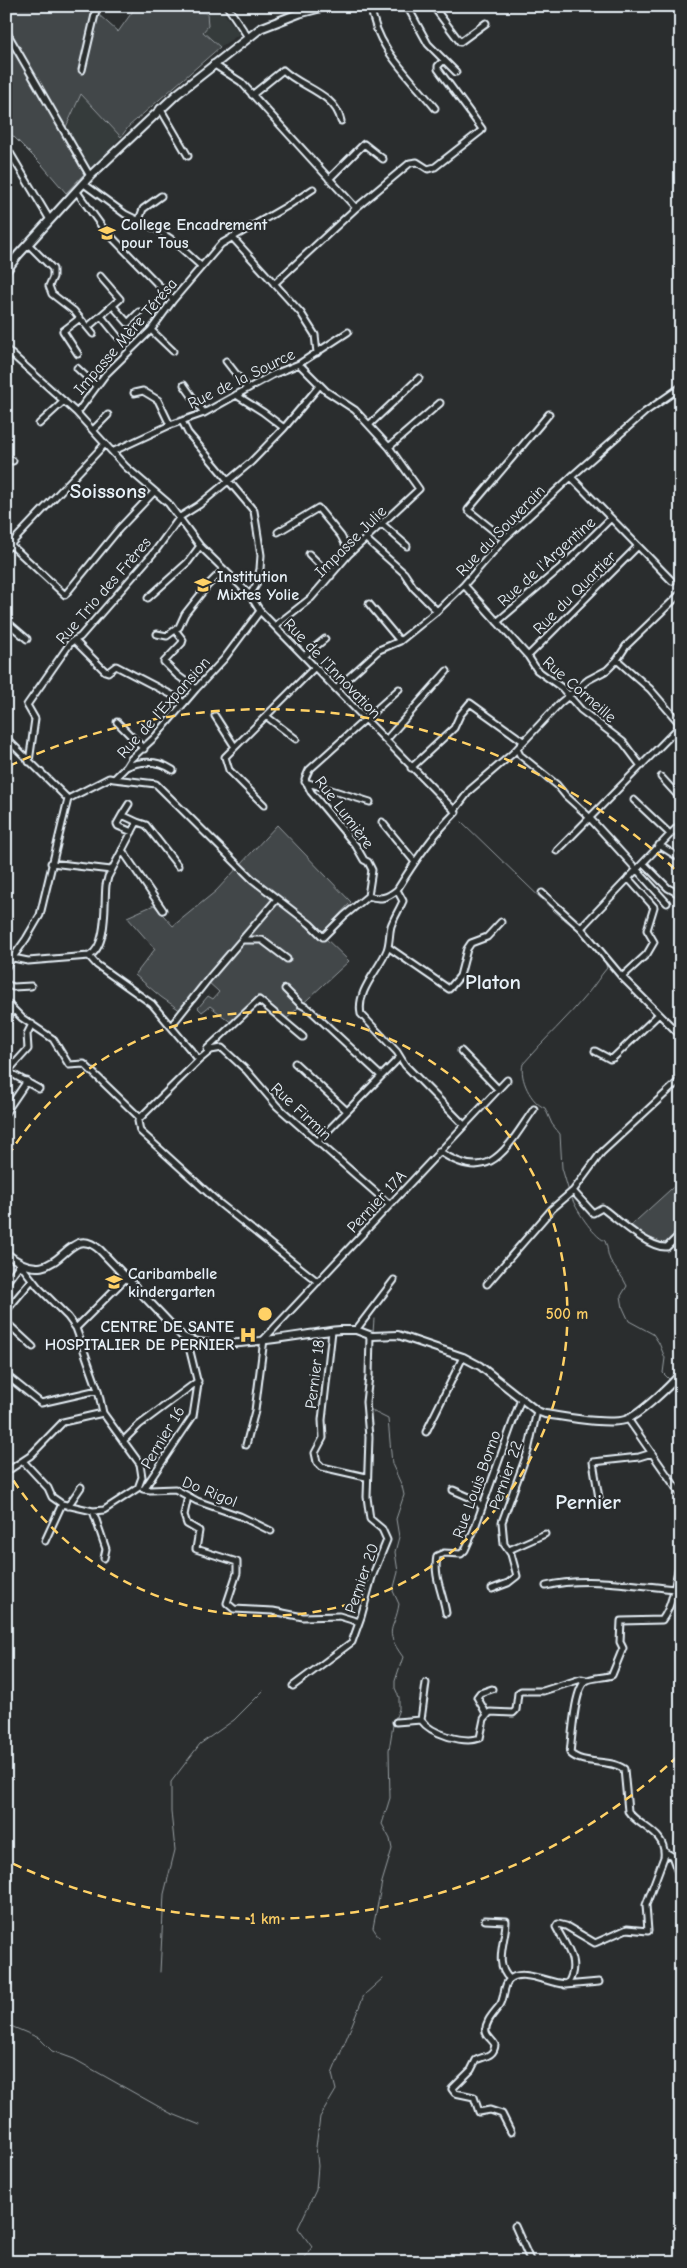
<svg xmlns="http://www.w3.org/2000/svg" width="687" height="2268" viewBox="0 0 687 2268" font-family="'Comic Neue',sans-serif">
  <rect width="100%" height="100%" fill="#2a2d2e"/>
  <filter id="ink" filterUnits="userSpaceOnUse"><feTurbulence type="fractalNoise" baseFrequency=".02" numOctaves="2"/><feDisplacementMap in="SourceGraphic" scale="10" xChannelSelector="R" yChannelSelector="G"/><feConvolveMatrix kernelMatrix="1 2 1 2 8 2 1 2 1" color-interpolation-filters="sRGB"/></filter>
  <g filter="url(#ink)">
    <path fill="#363a3b" d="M223,12L240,34L220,47L202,31L207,26V13Z
      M81,94L121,137L90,171L66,131Z"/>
    <path fill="#424648" stroke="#959ca0" d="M6,6H100L98,14L118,32L135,8L207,13L208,26L203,32L220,47L129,126L121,137L81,94L62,136L84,174L66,193L43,166L6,129Z
      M277,825L351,902L321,934L349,961L283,1022L258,997L233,1024L210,1006L202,1012L198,1008L208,996L213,999L219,992L207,981L184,1013L161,997L135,975L155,949L127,917L154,905L173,926L216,891Z
      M681,1180V1250L627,1229Z"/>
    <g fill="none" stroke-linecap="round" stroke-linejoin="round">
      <path stroke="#989fa3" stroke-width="1" d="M462,822L554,911L586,937
        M569,1192L562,1168L560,1134L552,1124L545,1108C531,1103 519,1078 523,1064C544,1039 568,1018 588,993C595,985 600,976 607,968L604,959
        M571,1196C575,1208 593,1236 605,1241C608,1247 607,1254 610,1260C615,1270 623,1276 627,1286L621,1296L623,1308L629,1321L653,1334L659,1343L665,1358L663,1373L670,1380
        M373,1333L374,1319
        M674,1384L679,1392L681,1407
        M364,1396L366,1386
        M369,1406L372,1411L388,1419L392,1464L402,1486L404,1495L396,1519L399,1537L395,1552L398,1572L393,1591L399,1604C395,1631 382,1628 403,1657L395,1681V1688L399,1697V1709L393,1725L389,1750L390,1798L382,1824L390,1839L392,1849L382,1882L373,1928L379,1937
        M681,1649L678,1674L681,1681
        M160,1972L164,1894L175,1850L171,1812V1782L200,1744L234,1720L263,1691
        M6,2024L39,2038L52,2051L74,2059L170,2113L200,2125
        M302,2262L312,2247L298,2228L316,2190L318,2166L316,2147L320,2117L336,2090L332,2074L364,1995L383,1978"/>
      <g stroke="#e8f1f8" stroke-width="9">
        <path id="minor" d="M227,6L248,37
          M371,6C375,47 410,77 435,108
          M407,6L428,44L456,72
          M433,6L460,42L486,23
          M6,31L90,176
          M213,64L241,82L356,208
          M82,70L97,6
          M252,95L283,70C302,88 335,93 341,121
          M160,108L188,156
          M6,146L50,220
          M329,179L364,144L383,159
          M84,184L125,214L156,229L171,239L201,266
          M77,192L103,228L173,300
          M139,220L143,209L161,196
          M232,237L301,313L315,335L317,353
          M28,244L53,269V277L49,286L52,294L74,311L93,334
          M274,284L356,208L410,163L417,162L428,169L435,167L481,131L482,129L438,69V66L444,60
          M113,306L128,323L139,312
          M101,316L118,337
          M88,327L120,299L100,276
          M151,330L173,351
          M6,349L77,413L126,467L168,503L200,546L250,595L260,611L456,812C432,836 415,861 397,890L403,901C399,910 394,918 391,926C389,934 390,942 387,950C379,970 356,991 361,1014L397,1052L405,1065L464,1125
          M78,354L63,331L80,318
          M226,361L247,388
          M77,368L96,386
          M184,385L204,413
          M134,393L143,391L158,400L170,425
          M236,395L263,412L284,428
          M77,413L105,375L151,330L173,300L221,244L289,205L313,189
          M182,421L188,433L254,511L261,555L260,569L256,585L250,595
          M39,424L64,401
          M369,425L419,378
          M93,430L108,415
          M389,447L440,403
          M114,451L170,425L204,413L272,375L299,364L348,332
          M6,457L13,461
          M571,477L672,581
          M382,524L407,546
          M278,532L318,508L341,536L350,553
          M366,539L404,573L414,588L437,611
          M504,539L468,510L549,414
          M11,545L65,595L119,529L154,492
          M6,549L105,444
          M309,554L331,576
          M464,585L528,656L537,670L562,688L581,710L623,742L641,766
          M148,598L188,562L200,546
          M369,604L400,641
          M6,621L27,639
          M497,622L566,563L611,518
          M275,626L311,598L348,555L419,489L389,447L355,410L326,391L299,364
          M176,631L183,640L182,643L164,662L177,675L196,689
          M157,634L167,636L179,627L185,614L208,585L223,570
          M74,640L105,671L108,672L116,666L174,696L184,703
          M304,656L325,639
          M528,656L638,546
          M617,660L650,689L681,725
          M336,689L379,650L400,641L437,611L464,585L504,539L571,477L645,412L681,387
          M215,716L235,747
          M266,716L296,739
          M117,722L144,749
          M6,738L68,799
          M386,740L447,671
          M517,749L520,755L557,785L566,796L586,814L667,903
          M29,762L35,719L27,705L71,642L80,637L156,550L180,517L199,505L251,462L284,428L320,385
          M126,767C143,760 159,761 173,770
          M411,768L454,728L460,715L470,703L523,741
          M661,777L681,799
          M114,779L156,784L253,880L310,924L323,937L344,916L368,896
          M305,782L370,802
          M68,799L109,778L114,779L126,767L131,759L155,737L196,689L224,659L260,611
          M634,800L670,834
          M264,805L229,770L225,757L315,667
          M454,811L470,790L512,754L560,703L588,680L607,670L617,660L626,646L681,593
          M122,815L117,824L118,826L132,832
          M137,822L146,825L178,866
          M382,822L414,861
          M659,845L681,859
          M122,850L163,910
          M557,851L681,725
          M51,863L111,870
          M643,863L668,888L681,895
          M397,890C387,898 381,900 368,896L372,870L368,862L364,860L356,846L311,792L305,779L309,770L399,689
          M542,893L581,928L622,977L681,1036
          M581,928L681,823
          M243,940H262L287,959
          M388,947L449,989L460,976L467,949L471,943L487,937L501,922
          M89,956C108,947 104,903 106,885L108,877L137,822L122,815L129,804
          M13,958L28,961L89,956L97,965L152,1004L199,1060
          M6,967L26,939L40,915L68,799
          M622,977L647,954L654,942L647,930L654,907L628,878
          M6,984L13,987L31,986
          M285,989L300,1004L309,1009L380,1075
          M6,1002L22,1018L53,1039L69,1065L84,1064L140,1118
          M6,1025L12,1010
          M171,1026L209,978L277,899
          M207,1049L259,1000L303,1037
          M461,1051L498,1089
          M595,1051L610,1059L613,1058L658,1015
          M295,1063L347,1111
          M7,1071L39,1089
          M8,1071L28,1049L27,1034L32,1024
          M6,1112L27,1081
          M317,1142L400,1057
          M439,1151C491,1187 507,1147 534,1109
          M573,1191L593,1213L602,1208C616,1218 649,1249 667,1247L681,1233
          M318,1282L219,1203L140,1131L138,1121L140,1118L199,1060L211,1050L222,1048L247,1071L277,1106L390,1205
          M6,1283L20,1264L38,1287L68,1317L76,1328L98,1390L103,1413L140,1464L142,1477L138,1488L104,1510L93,1511L62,1504L52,1497L48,1488L23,1461
          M487,1284L552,1209L573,1191L601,1153L681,1079
          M6,1311L32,1280
          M6,1322L33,1347
          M76,1328L126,1278
          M356,1330L394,1280
          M332,1331L322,1420L323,1438L315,1453L317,1462L322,1467L366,1477
          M6,1375L41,1403L98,1390
          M628,1419L681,1495
          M426,1432L463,1357
          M123,1441L139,1425L198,1381
          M246,1445L255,1411L264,1339L507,1080
          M6,1472L30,1456L63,1422L103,1413
          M143,1489L150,1490L175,1489L197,1501L240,1516L271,1531
          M144,1489L193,1416L198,1384L187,1339
          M453,1490L476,1500L482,1508
          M188,1496L184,1515L187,1524L199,1531L196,1549L237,1562V1573L227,1603L234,1609L273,1611L303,1617L339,1616L359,1622
          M600,1504L593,1462L639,1457L652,1453
          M68,1506L81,1487
          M93,1511L106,1549L104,1558
          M45,1541L62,1504
          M509,1550L545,1534
          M546,1586C584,1576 634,1585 674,1589
          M492,1589L508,1583L517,1576L511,1554L504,1544L502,1522L528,1451L537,1411
          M446,1613C443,1593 433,1576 437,1556L444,1553L461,1554L465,1550L474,1530L521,1399
          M426,1683L421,1720C431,1734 464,1744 480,1738L484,1719L490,1712L513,1713L516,1710L518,1693L521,1691H543L581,1679L586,1680
          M293,1686L352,1642L361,1617L372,1577L387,1540L382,1529L370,1519L367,1497L369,1437L366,1402L369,1376L370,1336
          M487,1715L477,1697L480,1693L492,1689
          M396,1722L421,1720
          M665,1852L672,1856L681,1881
          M485,1920L506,1921C506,1940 493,1964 510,1979
          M565,1985L599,1982
          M511,2132L502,2114L490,2110L479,2112L474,2097L455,2093L452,2089L471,2070L476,2060C485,2056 494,2056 495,2045C493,2040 487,2037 486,2032C484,2022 495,2012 500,2005C505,1998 503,1986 509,1980C523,1966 556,1988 568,1983C581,1962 565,1945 556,1927L558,1924L566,1926L595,1943L627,1929L648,1931L646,1905L664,1857C667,1832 638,1827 628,1811L624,1769C609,1758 583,1766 570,1753C572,1739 574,1688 586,1681C592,1677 604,1678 612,1675L623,1648L620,1642L621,1621L662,1620C674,1604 676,1576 681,1557
          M515,2226L531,2262"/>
      </g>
      <g stroke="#e8f1f8" stroke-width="10">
        <path id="tertiary" d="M6,1253C61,1298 64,1218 100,1250L182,1336C213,1355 302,1333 340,1330H356L372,1336L398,1335L463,1357L480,1366L537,1411L545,1414C566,1417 606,1425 625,1420C637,1417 674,1383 681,1372"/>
      </g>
      <g stroke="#e8f1f8" stroke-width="11">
        <path id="secondary" d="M6,271L18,255L90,176L177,94L261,28L300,13L327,6"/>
      </g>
      <use href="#minor" stroke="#2a2d2e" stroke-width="5"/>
      <use href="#tertiary" stroke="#2a2d2e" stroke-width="6"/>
      <use href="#secondary" stroke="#2a2d2e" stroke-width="7"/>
    </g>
  </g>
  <g fill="none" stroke="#ffd166" stroke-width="2.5" stroke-dasharray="9 6">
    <path d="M8 1156A302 302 0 1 1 8 1472"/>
    <path d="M678 1756A605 605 0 0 1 9 1862M9 766A605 605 0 0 1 678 872"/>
  </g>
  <defs>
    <g id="school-bare" transform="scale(1.35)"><path d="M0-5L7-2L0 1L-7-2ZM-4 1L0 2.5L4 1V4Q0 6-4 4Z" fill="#ffd166" stroke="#2a2d2e" stroke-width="2.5" paint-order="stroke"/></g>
    <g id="university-bare" transform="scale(1.35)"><path d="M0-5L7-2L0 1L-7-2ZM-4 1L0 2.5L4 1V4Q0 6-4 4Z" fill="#ffd166" stroke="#2a2d2e" stroke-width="2.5" paint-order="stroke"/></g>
    <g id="hospital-bare" transform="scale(1.35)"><path d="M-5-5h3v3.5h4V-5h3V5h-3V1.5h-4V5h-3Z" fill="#ffd166" stroke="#2a2d2e" stroke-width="2.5" paint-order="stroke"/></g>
  </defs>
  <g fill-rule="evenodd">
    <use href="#school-bare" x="107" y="233"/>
    <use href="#university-bare" x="203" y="585"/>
    <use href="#school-bare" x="114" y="1282"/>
    <use href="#hospital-bare" x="248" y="1335"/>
  </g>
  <g text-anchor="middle" stroke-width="4.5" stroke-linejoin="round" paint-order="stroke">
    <g font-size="16" font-weight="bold" fill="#e8f1f8" stroke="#2a2d2e" text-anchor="start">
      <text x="121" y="230">College Encadrement<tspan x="121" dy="18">pour Tous</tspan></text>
      <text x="217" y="582">Institution<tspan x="217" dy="18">Mixtes Yolie</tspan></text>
      <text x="128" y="1279">Caribambelle<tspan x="128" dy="18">kindergarten</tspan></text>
      <text x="234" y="1332" text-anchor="end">CENTRE DE SANTE<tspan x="234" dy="18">HOSPITALIER DE PERNIER</tspan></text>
    </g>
    <g font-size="16" fill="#e8f1f8" stroke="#2a2d2e">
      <text transform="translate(125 336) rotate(-49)" y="6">Impasse Mère Térésa</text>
      <text transform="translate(241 378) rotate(-26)" y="6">Rue de la Source</text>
      <text transform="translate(500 530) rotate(-46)" y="6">Rue du Souverain</text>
      <text transform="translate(350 541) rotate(-45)" y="6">Impasse Julie</text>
      <text transform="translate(546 561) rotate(-42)" y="6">Rue de l'Argentine</text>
      <text transform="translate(103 590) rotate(-49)" y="6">Rue Trio des Frères</text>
      <text transform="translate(574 592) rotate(-45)" y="6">Rue du Quartier</text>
      <text transform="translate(333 668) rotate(46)" y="6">Rue de l'Innovation</text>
      <text transform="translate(580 689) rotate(41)" y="6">Rue Corneille</text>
      <text transform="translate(163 707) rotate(-48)" y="6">Rue de l'Expansion</text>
      <text transform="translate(345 812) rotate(53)" y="6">Rue Lumière</text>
      <text transform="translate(302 1111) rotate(43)" y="6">Rue Firmin</text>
      <text transform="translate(376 1201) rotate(-47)" y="6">Pernier 17A</text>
      <text transform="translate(314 1374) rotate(-83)" y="6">Pernier 18</text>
      <text transform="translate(162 1437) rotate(-59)" y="6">Pernier 16</text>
      <text transform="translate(505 1475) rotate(-71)" y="6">Pernier 22</text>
      <text transform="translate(476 1484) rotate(-70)" y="6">Rue Louis Borno</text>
      <text transform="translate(210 1491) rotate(22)" y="6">Do Rigol</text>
      <text transform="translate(361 1578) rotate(-71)" y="6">Pernier 20</text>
    </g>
    <g font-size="21" font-weight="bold" fill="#e8f1f8" stroke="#2a2d2e">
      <text x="108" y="498">Soissons</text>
      <text x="493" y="989">Platon</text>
      <text x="588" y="1509">Pernier</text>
    </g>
  </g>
  <circle cx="265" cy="1314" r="8" fill="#ffd166" stroke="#2a2d2e" stroke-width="2.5"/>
  <g font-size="15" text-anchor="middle" font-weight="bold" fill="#ffd166" stroke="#2a2d2e" stroke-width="4.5" stroke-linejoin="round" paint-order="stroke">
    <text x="567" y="1319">500 m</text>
    <text x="265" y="1924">1 km</text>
  </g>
  <rect width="687" height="2268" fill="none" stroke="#2a2d2e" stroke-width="25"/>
  <rect x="12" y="12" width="662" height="2243" fill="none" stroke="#e8f1f8" stroke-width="2" filter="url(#ink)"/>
</svg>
